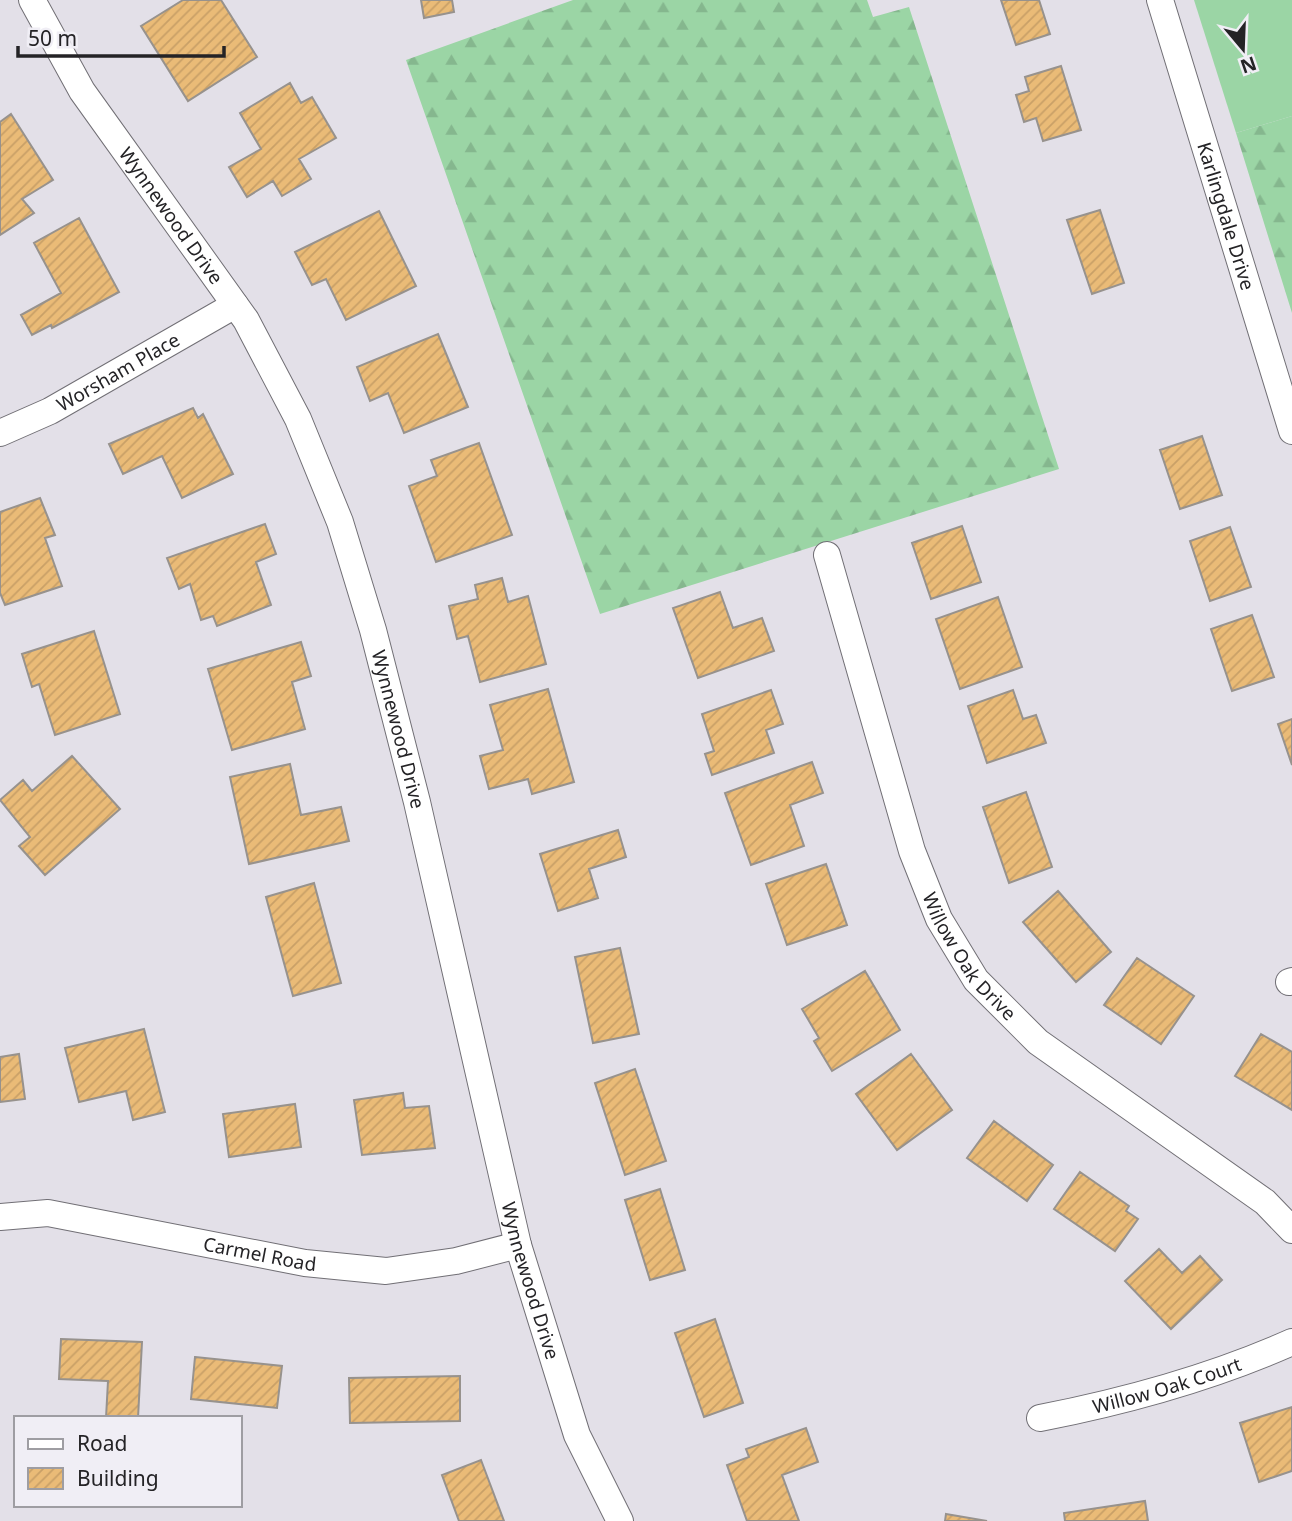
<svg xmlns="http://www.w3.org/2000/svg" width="1292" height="1521" viewBox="0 0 1292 1521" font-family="'Noto Sans',sans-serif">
  <defs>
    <pattern id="forest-firs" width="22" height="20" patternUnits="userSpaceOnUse" patternTransform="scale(1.75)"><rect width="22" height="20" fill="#9bd5a5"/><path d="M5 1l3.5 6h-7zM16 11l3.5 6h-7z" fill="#85b78e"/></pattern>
    <pattern id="building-hatch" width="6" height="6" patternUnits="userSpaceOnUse" patternTransform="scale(1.75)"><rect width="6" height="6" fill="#eabb77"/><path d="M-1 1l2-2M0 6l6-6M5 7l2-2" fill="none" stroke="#c9a067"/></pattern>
  </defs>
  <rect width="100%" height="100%" fill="#e3e0e8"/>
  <path fill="url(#forest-firs)" d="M573,0H867L873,17L909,7L1059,469L600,614L406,60Z
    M1292,116V313L1236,133Z"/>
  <path fill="#9bd5a5" d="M1194,0H1292V116L1236,133Z"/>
  <path fill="url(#building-hatch)" stroke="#97928d" stroke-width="2" d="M183,0H221L257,57L188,101L141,26Z
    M421,0H452L454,12L424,18Z
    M1001,0H1039L1050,34L1016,45Z
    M1061,66L1081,130L1043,141L1036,118L1024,122L1016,95L1029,91L1025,77Z
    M290,83L301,103L312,97L336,138L299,159L311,179L282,196L273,181L247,197L229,167L261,149L240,113Z
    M11,114L53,180L22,199L34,213L0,235V122Z
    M1100,210L1124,283L1092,294L1067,220Z
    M379,211L416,286L346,320L326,279L312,285L295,252Z
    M79,218L119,292L52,328L51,325L32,335L21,315L61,293L34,243Z
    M438,334L468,407L404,433L388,393L370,401L357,367Z
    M193,408L198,418L203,414L233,474L182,498L162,456L123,474L109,444Z
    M1202,436L1222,495L1180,509L1160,450Z
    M479,443L512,535L436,562L409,486L437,476L431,460Z
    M40,498L55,535L45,538L62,586L5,605L0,593V512Z
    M265,524L276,554L256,562L271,605L217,626L213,616L201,620L190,584L179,589L167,558Z
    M962,526L981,582L931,599L912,543Z
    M1230,527L1251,587L1210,601L1190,541Z
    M502,578L508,602L528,596L546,664L480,682L468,636L457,639L449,606L478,599L475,585Z
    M720,592L733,628L762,618L774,651L698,678L673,608Z
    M998,597L1022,667L960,689L936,619Z
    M1252,615L1274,677L1232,691L1211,629Z
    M94,631L120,714L55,735L39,684L32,687L22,654Z
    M301,642L311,676L292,682L305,729L232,750L208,669Z
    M548,689L574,782L532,794L528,779L489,789L480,756L503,750L490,705Z
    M771,690L783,724L766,730L774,753L712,775L705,754L714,751L702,714Z
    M1013,690L1023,719L1036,715L1046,743L987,763L968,706Z
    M1292,719V765L1278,724Z
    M72,756L120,809L45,875L19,846L30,837L0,800L23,780L32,791Z
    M812,762L823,793L790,805L804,846L751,865L725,793Z
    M290,764L301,815L341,807L349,841L249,864L230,777Z
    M1026,792L1052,867L1009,883L983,807Z
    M618,830L626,857L589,869L598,898L558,911L540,854Z
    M826,864L847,925L787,945L766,884Z
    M314,883L341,983L293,996L266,897Z
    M1058,891L1111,952L1076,982L1023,922Z
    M620,948L639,1034L593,1043L575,957Z
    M1137,958L1194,996L1161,1044L1104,1005Z
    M865,971L900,1030L832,1071L814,1041L819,1038L802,1009Z
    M144,1029L165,1112L133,1120L126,1091L79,1102L65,1048Z
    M1261,1034L1292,1052V1110L1235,1076Z
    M19,1054L25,1099L0,1102V1057Z
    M911,1054L952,1110L897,1150L856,1094Z
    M635,1069L666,1161L625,1175L595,1083Z
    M403,1093L405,1108L429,1106L435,1148L362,1155L354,1100Z
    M295,1104L301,1147L229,1157L223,1114Z
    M994,1121L1053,1165L1027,1201L967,1158Z
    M1080,1172L1129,1206L1126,1211L1138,1219L1115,1251L1054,1209Z
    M660,1189L685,1270L650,1280L625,1200Z
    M1159,1249L1182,1273L1200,1256L1222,1280L1171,1329L1125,1281Z
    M715,1319L743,1403L704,1417L675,1333Z
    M61,1339L142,1342L138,1418H106L108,1381L59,1379Z
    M195,1357L282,1366L277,1408L191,1399Z
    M460,1376V1421L350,1423L349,1378Z
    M1292,1407V1471L1259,1482L1240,1423Z
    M806,1428L818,1462L782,1475L799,1521H747L727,1465L749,1457L746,1449Z
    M481,1460L504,1521H459L442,1475Z
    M1145,1501L1148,1521H1065L1064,1513Z
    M946,1514L987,1521H945Z"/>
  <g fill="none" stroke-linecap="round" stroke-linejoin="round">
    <g stroke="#716f75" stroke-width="28">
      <g id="minor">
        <path id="s1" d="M32,0L82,91L246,320L298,419L340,522L373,630L417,802L518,1245L577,1435L620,1521"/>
        <path id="s2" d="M1160,0L1292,431"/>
        <path id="s3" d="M0,433L50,411L235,305"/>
        <path id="s4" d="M827,555L912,851L939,919L976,980L1038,1042L1265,1202L1292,1230"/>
        <path d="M1289,982L1292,981"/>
        <path id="s5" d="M0,1217L48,1213L305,1263L386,1271L456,1261L518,1245"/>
        <path id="s6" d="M1040,1418C1127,1401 1211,1378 1292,1342"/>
      </g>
    </g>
    <use href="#minor" stroke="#fff" stroke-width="26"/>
  </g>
  <g text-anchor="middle" stroke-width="5" stroke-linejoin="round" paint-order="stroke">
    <g font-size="19" fill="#242326" stroke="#f0eef5">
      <text dy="7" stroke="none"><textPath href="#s1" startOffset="257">Wynnewood Drive</textPath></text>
      <text dy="7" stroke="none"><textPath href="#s2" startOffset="226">Karlingdale Drive</textPath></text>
      <text dy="7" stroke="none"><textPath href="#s3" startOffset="133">Worsham Place</textPath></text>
      <text dy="7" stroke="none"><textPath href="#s1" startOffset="824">Wynnewood Drive</textPath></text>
      <text dy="7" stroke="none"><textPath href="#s4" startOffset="429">Willow Oak Drive</textPath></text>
      <text dy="7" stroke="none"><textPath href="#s5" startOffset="264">Carmel Road</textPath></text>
      <text dy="7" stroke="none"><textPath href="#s1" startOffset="1391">Wynnewood Drive</textPath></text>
      <text dy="7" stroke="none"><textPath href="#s6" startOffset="131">Willow Oak Court</textPath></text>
    </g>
  </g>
  <rect x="14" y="1416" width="228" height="91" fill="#f0eef5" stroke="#9e9da2" stroke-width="2"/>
  <rect x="28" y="1439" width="35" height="10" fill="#ffffff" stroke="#9e9da2" stroke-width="2"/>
  <text x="77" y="1451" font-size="21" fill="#242326">Road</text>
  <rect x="28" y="1468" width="35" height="21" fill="url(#building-hatch)" stroke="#9e9da2" stroke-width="2"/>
  <text x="77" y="1486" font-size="21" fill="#242326">Building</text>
  <g transform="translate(1243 49) rotate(161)" stroke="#f0eef5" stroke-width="5" paint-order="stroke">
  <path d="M0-5L12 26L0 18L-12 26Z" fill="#242326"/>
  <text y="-10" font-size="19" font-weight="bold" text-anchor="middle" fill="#242326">N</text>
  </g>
  <path d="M18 46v10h206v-10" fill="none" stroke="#242326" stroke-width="3.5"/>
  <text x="28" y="46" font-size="21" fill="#242326" stroke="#f0eef5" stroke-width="5" paint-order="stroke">50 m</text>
</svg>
